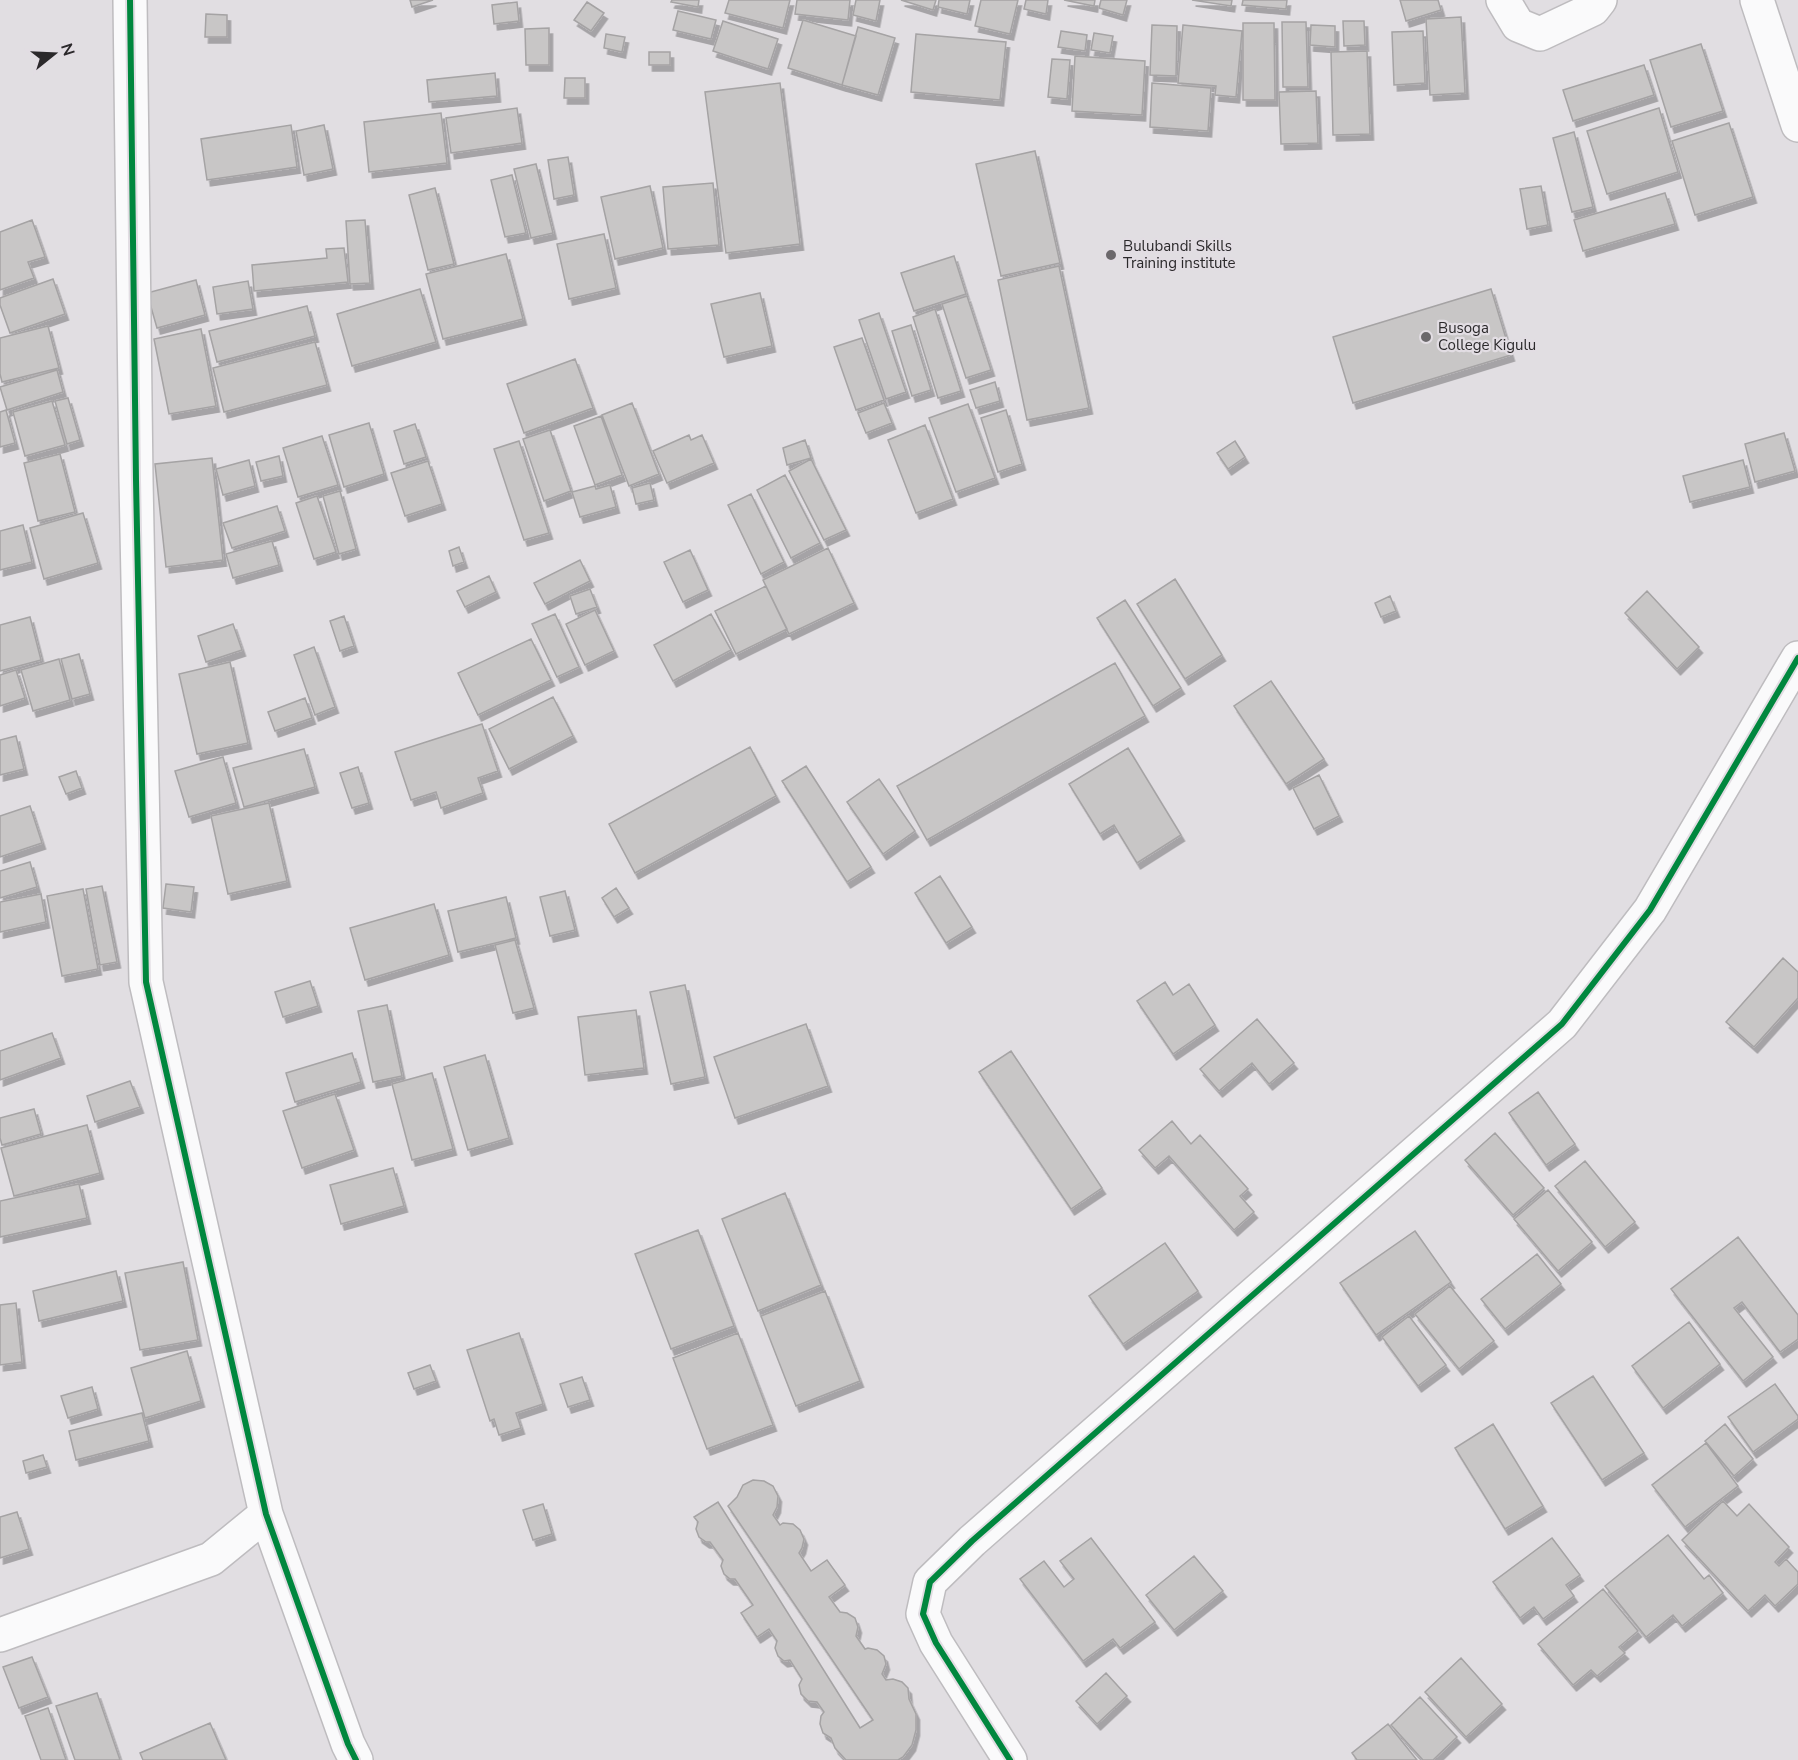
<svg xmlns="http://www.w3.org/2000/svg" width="1798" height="1760" viewBox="0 0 1798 1760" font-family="'Nunito Sans',sans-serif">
  <defs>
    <filter id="shadow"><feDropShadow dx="3.5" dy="6" stdDeviation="0" flood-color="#0004"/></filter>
  </defs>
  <rect width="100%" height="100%" fill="#e1dee2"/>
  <path fill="#c8c6c6" stroke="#a5a3a4" stroke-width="1.5" filter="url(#shadow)" d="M410,0H433L412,7Z
    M672,0H699L698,7L671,2Z
    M729,0H790L783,28L725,13Z
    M797,0H850L848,20L795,14Z
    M856,0H880L876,21L853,15Z
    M901,0H936L933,10Z
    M939,0H970L967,14L938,7Z
    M981,0H1018L1010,34L975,26Z
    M1026,0H1048L1046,14L1024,9Z
    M1064,0H1095L1094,6Z
    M1101,0H1127L1123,15L1099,8Z
    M1192,0H1232L1231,6Z
    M1243,0H1287L1286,9L1242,5Z
    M1400,0H1438L1441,10L1406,21Z
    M517,2L519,21L494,24L492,5Z
    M587,2L604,13L591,31L574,20Z
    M678,11L716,20L711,39L673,30Z
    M206,14L227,15V37H205Z
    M1461,17L1465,93L1430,95L1426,19Z
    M803,20L856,36L842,85L788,68Z
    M723,21L778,39L768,69L713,51Z
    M1343,21H1364L1365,45L1344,46Z
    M1282,22H1306L1308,87H1283Z
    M1243,23H1274L1275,100H1243Z
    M1152,25L1177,26L1176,76L1150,75Z
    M1183,25L1242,31L1236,97L1215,95L1216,86L1178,83Z
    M1311,25L1335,26V47L1310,45Z
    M858,27L895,38L878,95L842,85Z
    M549,28V65H526L525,29Z
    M1061,31L1087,35L1085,51L1058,47Z
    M1423,31L1425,83L1394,85L1392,32Z
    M1094,33L1113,36L1110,53L1091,50Z
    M606,34L625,37L622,52L604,48Z
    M916,34L1006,42L1000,100L911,92Z
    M1701,44L1723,111L1671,127L1650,60Z
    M1367,51L1370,134L1333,135L1331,52Z
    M649,52H670V65H649Z
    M1075,56L1145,61L1142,115L1072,111Z
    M1052,59L1070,60L1067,99L1048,97Z
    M1644,65L1654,95L1573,121L1563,90Z
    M495,73L497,96L429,102L427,80Z
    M565,78H585V98H564Z
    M780,83L800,244L726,253L705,92Z
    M1152,83L1211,88L1208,131L1150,127Z
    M1316,91L1318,143L1281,144L1279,92Z
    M517,108L522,143L451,153L446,118Z
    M1659,108L1678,172L1607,194L1587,131Z
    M441,113L447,163L369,172L364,122Z
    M1729,123L1753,197L1695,215L1672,141Z
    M291,125L297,167L207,180L201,139Z
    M324,125L333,169L304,175L296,131Z
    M1574,132L1593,207L1572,212L1553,138Z
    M1035,151L1060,263L1001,276L976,164Z
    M568,157L574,195L554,199L548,160Z
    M536,164L553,233L531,238L514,169Z
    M512,175L526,233L505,237L491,180Z
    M713,183L719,245L668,249L663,187Z
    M650,186L663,248L615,259L601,197Z
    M1541,186L1548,225L1527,229L1520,189Z
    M435,188L454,264L428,270L409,195Z
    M1665,193L1675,224L1583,251L1574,220Z
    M32,220L45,257L28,262L34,278L0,290V232Z
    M365,220L370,283L350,284L346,221Z
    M604,234L616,288L569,299L557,244Z
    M344,248L348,282L254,291L252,265L327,258L326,249Z
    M506,254L523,319L443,339L426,274Z
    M954,256L966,294L914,311L901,273Z
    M1059,266L1089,408L1027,420L998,280Z
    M53,279L65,314L10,333L0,305V298Z
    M196,280L205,315L157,328L147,293Z
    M248,281L253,309L217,314L213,287Z
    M420,289L436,342L352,366L337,314Z
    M1491,289L1511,355L1353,403L1333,337Z
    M760,293L772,346L724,357L711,304Z
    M967,296L991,370L966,378L942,304Z
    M307,306L315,336L217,362L209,331Z
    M935,309L961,391L938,398L913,317Z
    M879,313L906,392L886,399L859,320Z
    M911,325L931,390L912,396L892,331Z
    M48,326L59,368L2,382L0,374V338Z
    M201,329L216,406L169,414L154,339Z
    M862,338L884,400L856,410L834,347Z
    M315,342L327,385L224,412L213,368Z
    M575,359L593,408L524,433L507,384Z
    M57,370L63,392L7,410L0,387Z
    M995,382L1000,401L976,408L970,390Z
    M68,398L80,440L67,444L55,401Z
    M52,401L65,445L25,456L13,412Z
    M632,403L659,474L629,486L602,415Z
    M884,403L892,423L866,433L858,413Z
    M968,404L995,478L956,492L929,418Z
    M6,410L15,443L0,447V412Z
    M1006,410L1022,464L998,472L981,418Z
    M601,416L622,475L595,485L574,426Z
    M369,423L384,474L344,487L329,435Z
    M415,424L426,457L404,464L394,431Z
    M925,425L953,499L916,513L888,440Z
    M550,430L571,491L544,501L523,439Z
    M1784,433L1795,471L1755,482L1745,444Z
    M689,435L691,440L702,435L714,463L667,483L653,451Z
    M322,436L338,485L298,497L283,448Z
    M805,440L811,458L787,465L783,448Z
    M519,441L549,533L524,540L494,449Z
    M1235,441L1245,457L1228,469L1217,453Z
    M60,454L75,512L38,521L24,463Z
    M279,456L283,476L261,481L256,462Z
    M212,458L223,560L166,567L155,464Z
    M811,459L846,530L824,540L789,471Z
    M249,460L255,486L223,495L216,469Z
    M1743,460L1750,487L1690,502L1683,476Z
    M428,461L442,504L405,516L391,473Z
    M785,475L820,543L791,558L757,490Z
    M650,483L654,500L636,504L632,488Z
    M610,485L616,507L580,517L572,492L595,486L596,489Z
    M340,491L356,549L339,554L323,496Z
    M751,494L784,562L761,574L728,505Z
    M317,496L336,552L314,559L296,503Z
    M277,506L285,531L232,548L223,523Z
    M83,513L98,563L44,579L30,528Z
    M23,525L32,562L0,570V531Z
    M272,541L279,565L233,578L226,554Z
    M459,547L464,562L453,566L449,551Z
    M828,548L854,603L789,634L763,580Z
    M690,550L708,590L683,602L664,562Z
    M580,560L590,581L545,604L534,583Z
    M489,576L496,592L465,607L457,591Z
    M1175,579L1222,655L1185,679L1137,604Z
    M766,586L787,629L736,654L715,611Z
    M590,589L597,607L576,614L570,596Z
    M1647,591L1699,647L1677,669L1625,613Z
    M1390,596L1396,611L1381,617L1375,603Z
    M1125,600L1181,688L1153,706L1097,618Z
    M595,610L614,651L585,665L566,624Z
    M555,614L579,667L557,677L532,624Z
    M711,614L731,650L673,681L654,645Z
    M344,616L354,646L340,651L330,621Z
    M30,617L41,660L0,671V625Z
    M233,624L242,650L206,662L198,636Z
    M531,639L551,680L478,715L458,673Z
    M314,647L335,707L315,715L294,655Z
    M79,654L90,694L72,699L61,659Z
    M59,659L70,700L33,711L21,670Z
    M230,662L248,743L197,754L179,674Z
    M1115,663L1145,716L927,840L897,786Z
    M16,670L25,698L0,706V675Z
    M1271,681L1324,759L1286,784L1234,706Z
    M553,697L573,736L509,769L489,729Z
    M305,698L312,718L275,731L268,712Z
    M482,724L498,771L478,778L483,793L441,808L436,792L411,800L395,752Z
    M16,736L24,769L0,775V740Z
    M750,747L776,796L635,873L609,824Z
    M1128,748L1181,835L1137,863L1114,825L1100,834L1069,784Z
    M304,749L315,787L244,807L233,768Z
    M223,757L236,803L189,817L175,771Z
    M806,766L871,867L847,882L782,781Z
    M358,767L369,803L352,808L340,773Z
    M76,771L82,788L66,794L59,777Z
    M1319,775L1339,816L1314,829L1293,788Z
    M879,779L915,831L883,854L847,802Z
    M269,803L287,881L228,894L211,816Z
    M30,806L42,843L0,857V816Z
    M30,862L37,887L0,898V871Z
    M940,876L972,927L946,943L915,893Z
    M166,884L194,887L191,912L163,908Z
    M102,886L117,962L100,965L86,889Z
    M616,888L629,908L614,917L602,898Z
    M83,889L98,969L62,976L47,896Z
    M565,891L575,930L550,936L540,897Z
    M41,894L46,922L0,932V902Z
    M506,897L516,938L458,952L448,911Z
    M434,904L449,955L365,980L350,928Z
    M515,940L534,1008L513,1013L495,945Z
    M1783,958L1798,972V998L1754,1047L1726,1022Z
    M310,981L318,1006L283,1017L275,992Z
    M1165,982L1173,995L1189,984L1215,1025L1173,1054L1137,1001Z
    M685,985L705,1077L671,1084L650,992Z
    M387,1005L402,1076L373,1082L358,1011Z
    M636,1010L644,1068L585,1075L578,1017Z
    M1257,1019L1294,1063L1269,1084L1252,1063L1219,1091L1200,1069Z
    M806,1024L828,1086L735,1118L714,1057Z
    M52,1033L61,1058L0,1080V1051Z
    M1011,1051L1102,1188L1071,1209L979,1072Z
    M352,1053L361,1082L295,1102L286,1073Z
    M485,1055L509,1138L468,1150L444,1067Z
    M432,1073L453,1149L412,1160L392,1084Z
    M130,1081L140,1107L95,1122L87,1096Z
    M1538,1092L1575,1144L1546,1165L1509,1113Z
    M335,1094L354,1150L302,1168L283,1111Z
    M34,1109L41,1134L2,1145L0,1138V1118Z
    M1172,1121L1191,1144L1200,1135L1248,1189L1240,1196L1254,1212L1234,1230L1169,1156L1155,1168L1139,1150Z
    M87,1125L100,1173L14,1196L1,1148Z
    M1495,1133L1544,1188L1513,1215L1465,1160Z
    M1585,1161L1635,1222L1605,1247L1555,1186Z
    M393,1168L404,1206L341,1224L330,1185Z
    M79,1184L87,1218L0,1237V1201Z
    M1548,1190L1592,1242L1558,1271L1514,1219Z
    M785,1193L821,1285L758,1311L722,1219Z
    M698,1230L734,1326L671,1349L635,1254Z
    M1415,1231L1451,1282L1376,1335L1340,1283Z
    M1738,1237L1798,1315V1339L1780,1352L1742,1302L1734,1308L1773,1357L1743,1381L1671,1289Z
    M1165,1243L1198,1291L1123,1344L1089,1296Z
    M1537,1254L1561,1284L1505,1329L1481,1299Z
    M183,1262L198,1340L140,1350L125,1273Z
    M116,1271L123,1301L39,1321L33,1291Z
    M1450,1286L1494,1341L1459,1369L1415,1314Z
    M825,1291L860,1381L796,1406L761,1316Z
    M16,1303L22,1362L0,1365V1305Z
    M1409,1316L1446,1365L1418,1386L1382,1337Z
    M1689,1322L1720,1364L1663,1408L1632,1366Z
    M519,1333L543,1404L516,1413L521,1428L499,1435L494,1419L490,1421L467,1350Z
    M738,1333L773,1425L707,1449L673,1358Z
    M187,1351L201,1401L145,1418L131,1368Z
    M430,1365L436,1381L414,1389L408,1373Z
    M1593,1376L1644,1453L1602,1480L1551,1403Z
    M582,1377L590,1400L568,1407L560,1384Z
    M1775,1384L1798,1416V1419L1753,1452L1728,1417Z
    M92,1387L98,1409L68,1418L61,1396Z
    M142,1413L149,1441L76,1460L69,1431Z
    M1493,1424L1543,1506L1505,1529L1455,1448Z
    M1725,1424L1753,1459L1734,1476L1705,1441Z
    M1706,1443L1738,1486L1685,1527L1652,1485Z
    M43,1455L47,1467L26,1473L23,1461Z
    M753,1480L764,1481L773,1486L778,1496L777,1507L773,1515L780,1525L783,1523L793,1524L800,1530L804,1539L802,1548L799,1553L811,1571L827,1560L845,1585L829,1597L840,1612L847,1613L855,1618L858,1627L856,1636L865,1649L868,1648L877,1650L884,1656L886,1664L882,1674L886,1680L893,1679L902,1682L908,1688L909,1699L916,1714V1730L912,1745L903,1757L898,1760H846L835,1748L831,1738L823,1733L820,1724L821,1716L824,1712L817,1702L808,1701L801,1694L799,1685L802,1679L790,1660L784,1661L778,1656L775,1648L777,1641L769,1629L757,1637L741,1613L753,1605L735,1579H730L724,1574L721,1566L723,1560L710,1542H706L699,1537L696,1529L698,1522L694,1517L718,1502L860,1728L873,1720L728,1506L737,1497L743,1485Z
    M1723,1501L1737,1516L1749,1504L1789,1547L1775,1562L1779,1566L1786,1559L1798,1572V1584L1775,1606L1765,1595L1748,1611L1682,1540Z
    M543,1504L552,1534L533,1540L523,1510Z
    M17,1512L29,1549L0,1558V1517Z
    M1668,1535L1704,1579L1709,1575L1723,1593L1682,1626L1673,1615L1646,1637L1605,1586Z
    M1091,1538L1155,1622L1120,1648L1113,1639L1083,1661L1020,1579L1044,1561L1064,1587L1074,1579L1060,1561Z
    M1552,1538L1580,1575L1566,1585L1574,1596L1543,1619L1534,1607L1520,1618L1493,1582Z
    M1194,1556L1223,1591L1174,1630L1146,1595Z
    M1603,1589L1638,1631L1619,1647L1625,1653L1597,1676L1591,1670L1573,1685L1538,1644Z
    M32,1657L48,1697L19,1708L3,1667Z
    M1461,1658L1502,1704L1466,1737L1425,1692Z
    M1106,1673L1127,1696L1097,1724L1076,1701Z
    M97,1693L120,1760H75L56,1706Z
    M1420,1697L1457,1737L1433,1760H1423L1391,1725Z
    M48,1708L66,1760H41L25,1716Z
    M210,1723L226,1760H143L140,1753Z
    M1388,1724L1417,1760H1357L1352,1753Z"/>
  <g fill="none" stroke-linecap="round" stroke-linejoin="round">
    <g stroke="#bebcbf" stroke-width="36">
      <path id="street" d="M130,0L136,480L146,982L266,1514L348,1744L356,1760
        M1503,0L1518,25L1540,34L1593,9L1600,0
        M1757,0L1798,125
        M0,1635L211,1559L266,1514
        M1010,1760L936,1643L923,1614L930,1582L972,1541L1562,1024L1650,910L1798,658"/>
    </g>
    <use href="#street" stroke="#fafafb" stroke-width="33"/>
    <g stroke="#e2dde3" stroke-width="10">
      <path id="cycleway" d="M130,0L136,480L146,982L266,1514L348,1744L356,1760
        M1010,1760L936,1643L923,1614L930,1582L972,1541L1562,1024L1650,910L1798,658"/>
    </g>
    <use href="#cycleway" stroke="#00873e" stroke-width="6"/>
  </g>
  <g fill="#6b686b" stroke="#e2dde3" stroke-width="2">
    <circle cx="1111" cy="255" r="6"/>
    <circle cx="1426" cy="337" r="6"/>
  </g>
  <g text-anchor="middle" stroke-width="4.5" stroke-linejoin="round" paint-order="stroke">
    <g font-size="15" fill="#2b292b" stroke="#e2dde3" text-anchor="start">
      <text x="1123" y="251">Bulubandi Skills<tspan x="1123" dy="17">Training institute</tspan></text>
      <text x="1438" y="333">Busoga<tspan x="1438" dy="17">College Kigulu</tspan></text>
    </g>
  </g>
  <g transform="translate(54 54) rotate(72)" stroke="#e2dde3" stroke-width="4.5" paint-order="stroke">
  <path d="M0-4.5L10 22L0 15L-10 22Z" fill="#2b292b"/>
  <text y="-9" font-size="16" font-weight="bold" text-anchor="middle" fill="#2b292b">N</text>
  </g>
</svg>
